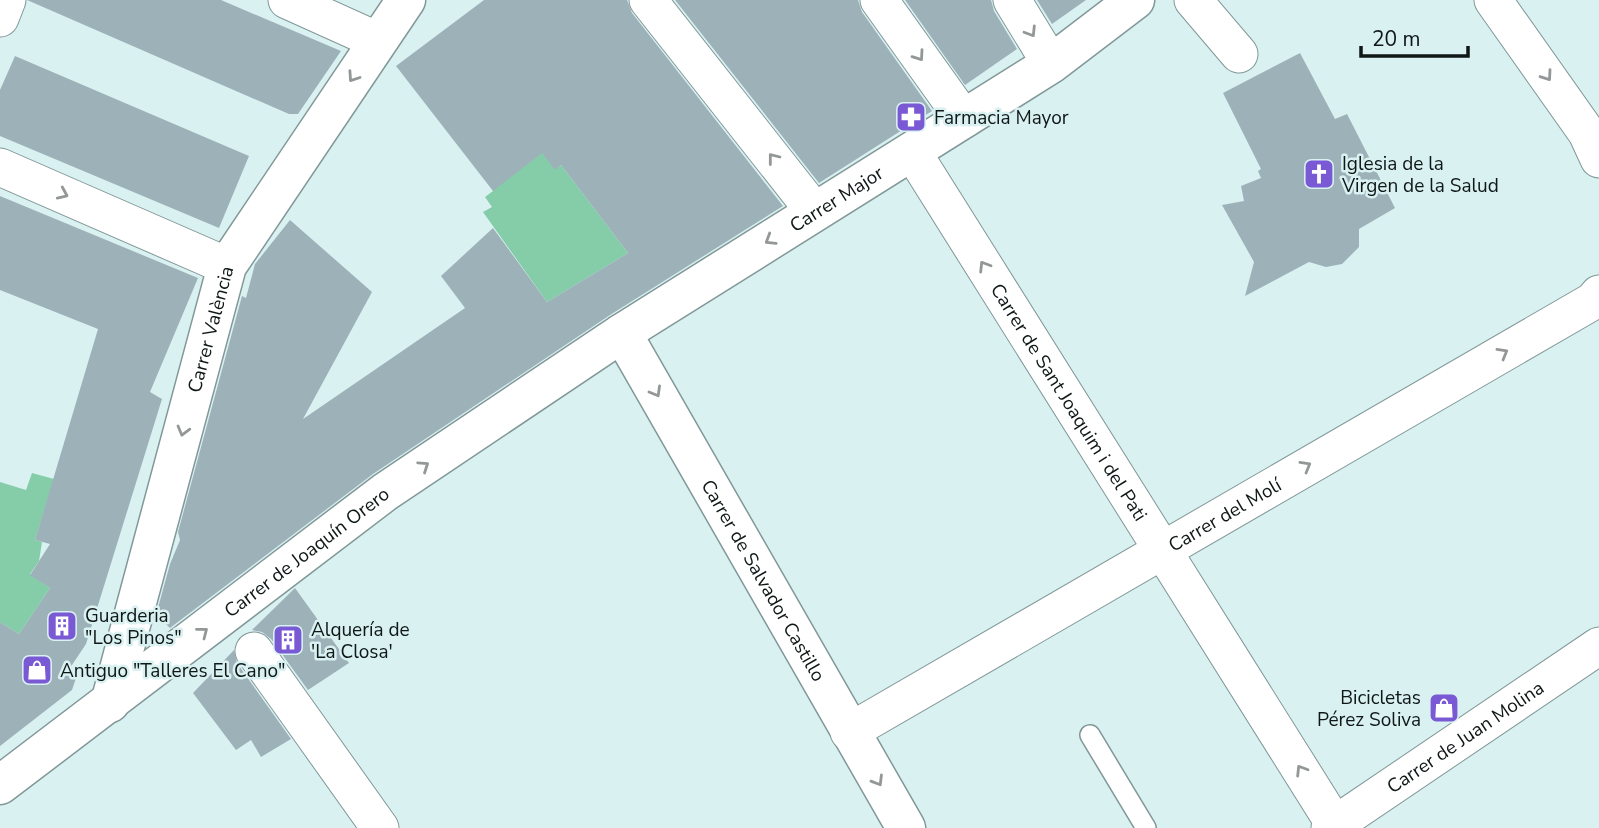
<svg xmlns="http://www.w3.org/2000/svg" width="1599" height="828" viewBox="0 0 1599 828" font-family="'Nunito Sans',sans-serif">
  <rect width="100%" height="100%" fill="#daf1f2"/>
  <path fill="#85cca9" d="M505,105L555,169L561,165L628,253L547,302L483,212L492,207L485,197L493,191Z
    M32,473L54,479L35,540L42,542L39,561L30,574L50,588L19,634L0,622V482L26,490Z"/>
  <path fill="#9db2b8" d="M27,0H221L341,51L298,114H289Z
    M484,0H627L632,13L783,206L610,315L373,474L170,628L156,615L170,564L180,540L178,532L242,296L246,298L255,264L290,220L372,292L303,419L465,308L441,276L493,228L547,302L628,253L561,165L555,170L542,153L493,191L396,66Z
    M675,0H858L862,12L932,111L819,183Z
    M905,0H991L994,11L1017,49L965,85Z
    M1037,0H1086L1052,24Z
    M1300,53L1335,119L1347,114L1395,208L1359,229V247L1342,264L1326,267L1309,262L1245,296L1254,262L1222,205L1244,201L1241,186L1261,178L1258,171L1261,169L1223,93Z
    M15,56L249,156L219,228L0,136V90Z
    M0,196L198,278L150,392L162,399L86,644L70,668L78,672L72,690L0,746V622L19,634L50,588L30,575L50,544L35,540L98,329L0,290Z
    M295,588L349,663L308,690L271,639L262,632L252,630Z
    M234,650L237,663L291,739L261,757L251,740L236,750L193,693Z"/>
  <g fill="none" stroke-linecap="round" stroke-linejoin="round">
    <g stroke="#819798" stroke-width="22">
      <path id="lane" d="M1090,735L1146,828"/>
    </g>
    <g stroke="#819798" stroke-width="39">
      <g id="street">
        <path d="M287,0L378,41"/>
        <path d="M648,0L815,212"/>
        <path d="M879,0L964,119"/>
        <path d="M1012,0L1051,64"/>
        <path d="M1193,0L1239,54"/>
        <path d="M1493,0L1587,133L1599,159"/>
        <path d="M0,18L7,0"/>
        <path id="s1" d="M913,153L1337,828"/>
        <path d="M0,167L227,266"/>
        <path d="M254,651L380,828"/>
        <path id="s2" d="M849,732L1593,301L1599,294"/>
        <path id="s3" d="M1330,828L1599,646"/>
      </g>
    </g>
    <g stroke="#819798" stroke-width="41">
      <g id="secondary">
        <path id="s4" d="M622,333L906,828"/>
        <path id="s5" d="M110,703L227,266L406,0"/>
        <path id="s6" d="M0,785L385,492L622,333L1051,64L1135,0"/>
      </g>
    </g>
    <use href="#lane" stroke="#fff" stroke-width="19"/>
    <use href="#street" stroke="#fff" stroke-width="37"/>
    <use href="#secondary" stroke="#fff" stroke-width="38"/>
  </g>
  <defs><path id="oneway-chevron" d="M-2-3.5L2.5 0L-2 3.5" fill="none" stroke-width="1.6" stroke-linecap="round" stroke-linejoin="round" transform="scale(1.75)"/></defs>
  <g stroke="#939797">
    <use href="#oneway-chevron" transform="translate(1031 32) rotate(58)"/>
    <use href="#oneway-chevron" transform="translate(919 56) rotate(55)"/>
    <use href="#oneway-chevron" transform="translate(1547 76) rotate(55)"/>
    <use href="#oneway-chevron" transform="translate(353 77) rotate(124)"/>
    <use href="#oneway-chevron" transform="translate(773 158) rotate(-128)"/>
    <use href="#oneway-chevron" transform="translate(63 194) rotate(24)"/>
    <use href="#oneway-chevron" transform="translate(770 240) rotate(148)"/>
    <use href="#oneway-chevron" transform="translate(984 266) rotate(-122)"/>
    <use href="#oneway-chevron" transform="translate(1503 353) rotate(-30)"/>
    <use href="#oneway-chevron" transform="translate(656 392) rotate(60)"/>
    <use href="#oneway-chevron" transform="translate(183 431) rotate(105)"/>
    <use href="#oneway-chevron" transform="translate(424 466) rotate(-34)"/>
    <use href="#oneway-chevron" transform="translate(1306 466) rotate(-30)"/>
    <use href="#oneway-chevron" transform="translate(203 632) rotate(-38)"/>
    <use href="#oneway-chevron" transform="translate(1301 770) rotate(-122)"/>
    <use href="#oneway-chevron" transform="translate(878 781) rotate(59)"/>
  </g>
  <defs>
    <g id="pharmacy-square" transform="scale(1.575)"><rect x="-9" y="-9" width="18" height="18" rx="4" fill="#7959d4" stroke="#daf1f2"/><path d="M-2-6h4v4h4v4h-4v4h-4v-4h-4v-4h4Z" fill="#fff"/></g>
    <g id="church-square" transform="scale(1.575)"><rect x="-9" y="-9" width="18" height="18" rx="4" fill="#7959d4" stroke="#daf1f2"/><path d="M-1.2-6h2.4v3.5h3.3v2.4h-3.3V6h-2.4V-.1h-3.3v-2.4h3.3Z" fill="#fff"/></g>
    <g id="building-square" transform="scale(1.575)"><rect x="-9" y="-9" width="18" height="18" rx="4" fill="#7959d4" stroke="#daf1f2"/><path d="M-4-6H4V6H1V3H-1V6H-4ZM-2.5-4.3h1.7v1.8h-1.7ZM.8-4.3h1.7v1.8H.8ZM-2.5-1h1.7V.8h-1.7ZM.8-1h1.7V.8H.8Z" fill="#fff"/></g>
    <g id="shop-square" transform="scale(1.575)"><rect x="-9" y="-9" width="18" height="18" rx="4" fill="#7959d4" stroke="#daf1f2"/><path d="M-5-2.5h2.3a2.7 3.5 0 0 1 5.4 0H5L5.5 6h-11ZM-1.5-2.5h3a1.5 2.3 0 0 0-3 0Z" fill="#fff"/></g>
  </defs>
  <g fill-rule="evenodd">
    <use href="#pharmacy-square" x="911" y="117"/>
    <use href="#church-square" x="1319" y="174"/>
    <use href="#building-square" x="62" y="626"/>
    <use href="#building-square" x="288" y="640"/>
    <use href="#shop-square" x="37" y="670"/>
    <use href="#shop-square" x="1444" y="708"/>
  </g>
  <g text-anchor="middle" stroke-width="5" stroke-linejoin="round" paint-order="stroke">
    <g font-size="19" fill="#0f1717" stroke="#daf1f2" text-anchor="start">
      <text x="934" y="124">Farmacia Mayor</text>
      <text x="1342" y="170">Iglesia de la<tspan x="1342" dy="22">Virgen de la Salud</tspan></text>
      <text x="85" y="622">Guarderia<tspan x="85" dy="22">"Los Pinos"</tspan></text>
      <text x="311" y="636">Alquería de<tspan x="311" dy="22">'La Closa'</tspan></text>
      <text x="60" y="677">Antiguo "Talleres El Cano"</text>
      <text x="1421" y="704" text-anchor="end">Bicicletas<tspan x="1421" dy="22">Pérez Soliva</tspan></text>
    </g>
    <g font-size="19" fill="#0f1717" stroke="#daf1f2">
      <text dy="7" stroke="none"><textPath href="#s6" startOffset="1022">Carrer Major</textPath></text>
      <text dy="7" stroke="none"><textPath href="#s5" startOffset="387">Carrer València</textPath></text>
      <text dy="7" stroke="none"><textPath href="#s1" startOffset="294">Carrer de Sant Joaquim i del Pati</textPath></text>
      <text dy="7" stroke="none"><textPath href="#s2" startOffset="434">Carrer del Molí</textPath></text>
      <text dy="7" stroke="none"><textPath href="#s6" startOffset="385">Carrer de Joaquín Orero</textPath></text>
      <text dy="7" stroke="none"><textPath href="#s4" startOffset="285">Carrer de Salvador Castillo</textPath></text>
      <text dy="7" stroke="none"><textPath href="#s3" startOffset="163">Carrer de Juan Molina</textPath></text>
    </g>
  </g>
  <path d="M1361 46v10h107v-10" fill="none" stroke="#0f1717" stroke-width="3.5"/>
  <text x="1372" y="46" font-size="21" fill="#0f1717" stroke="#daf1f2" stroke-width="5" paint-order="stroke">20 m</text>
</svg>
